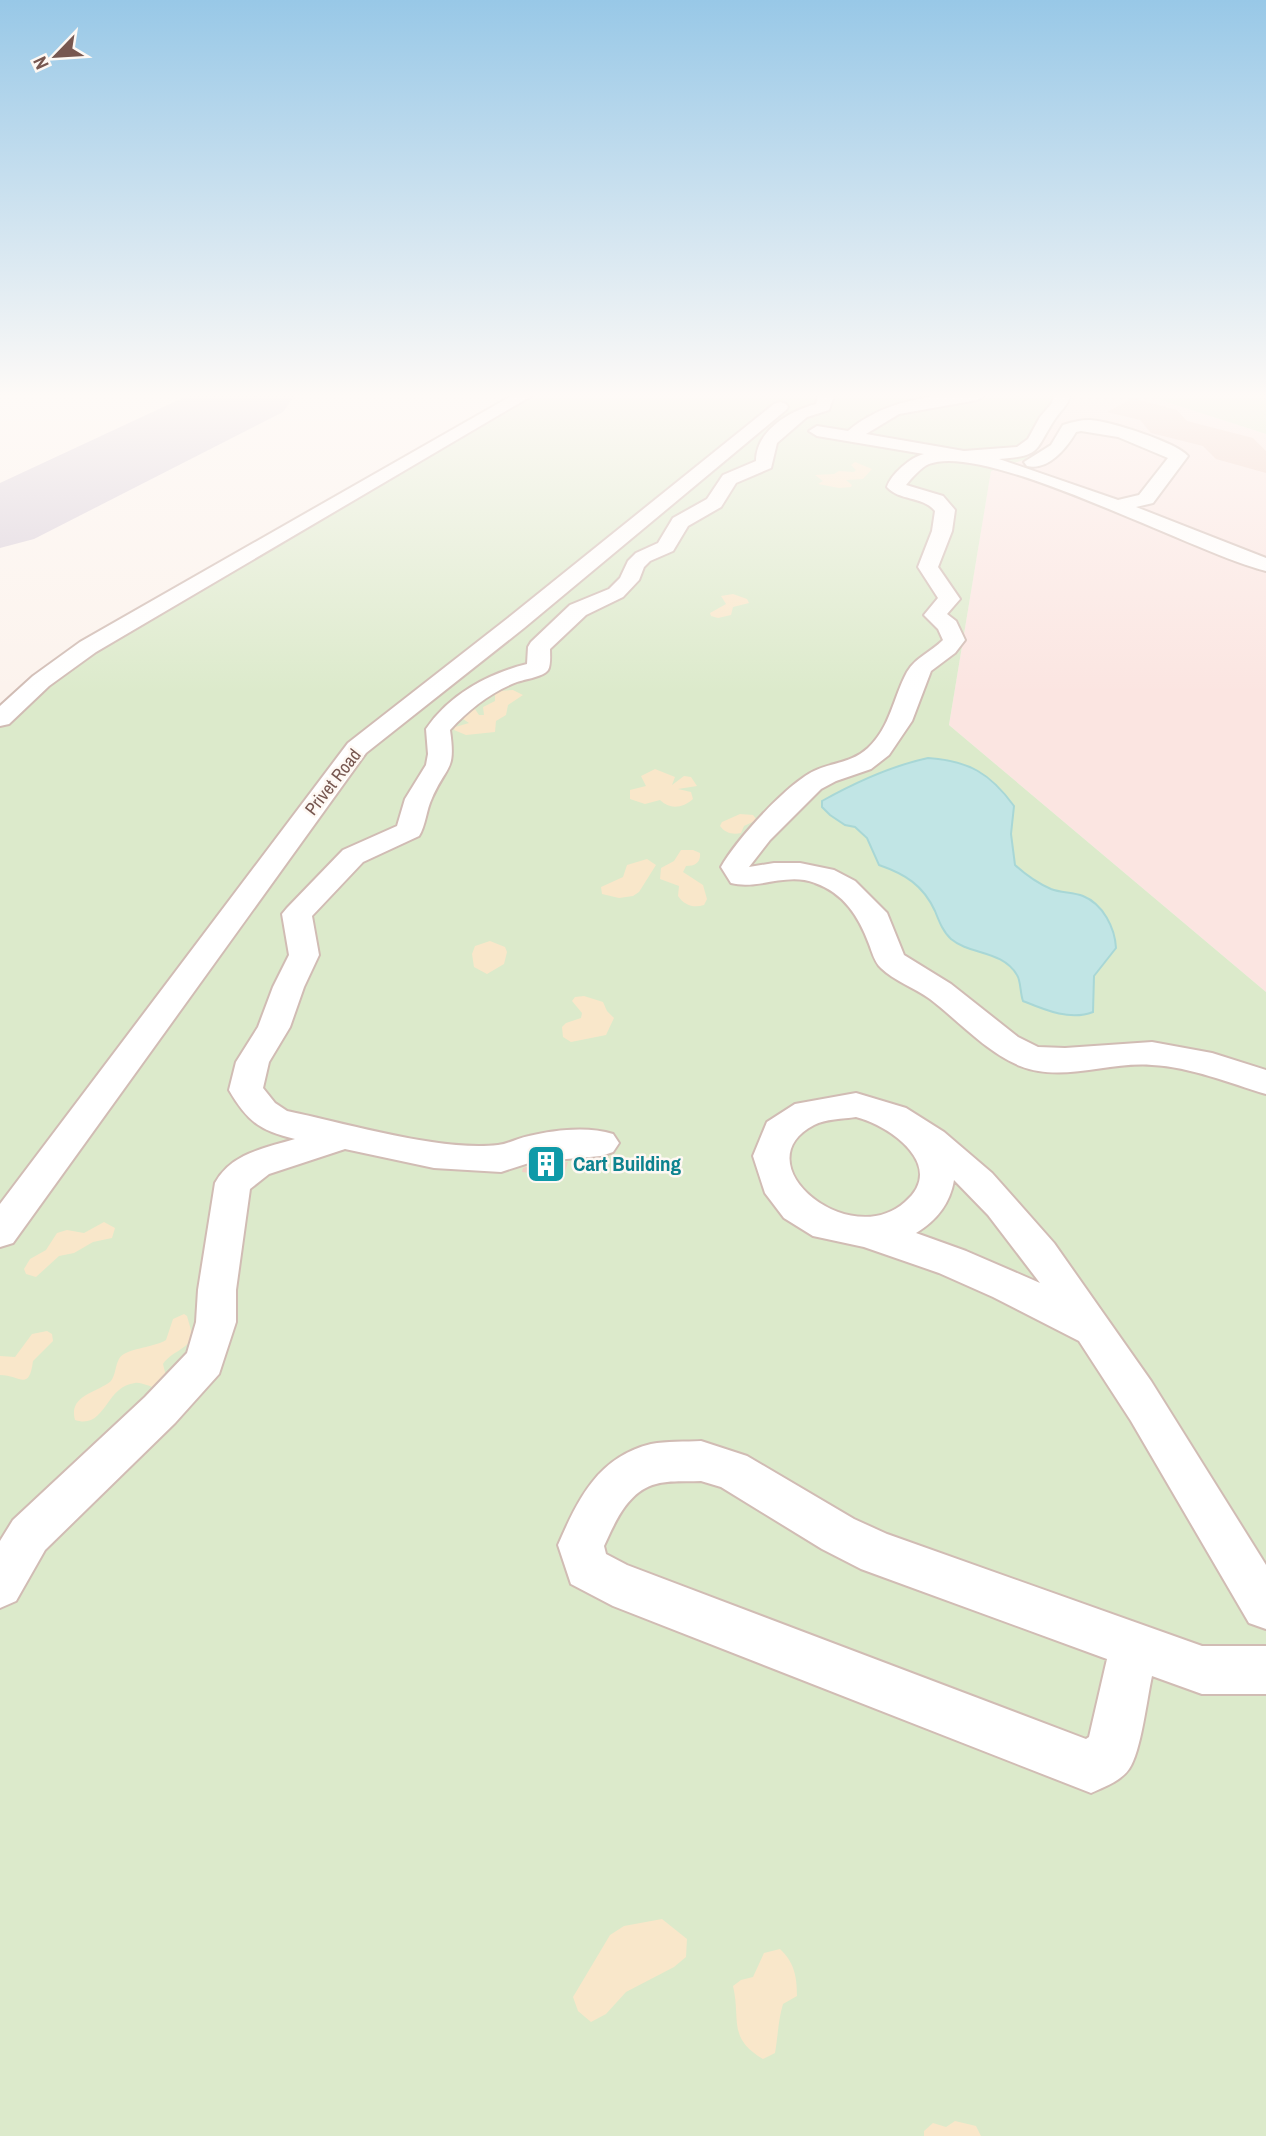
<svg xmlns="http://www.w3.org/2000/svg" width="1266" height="2136" viewBox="0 0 1266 2136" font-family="'Archivo Narrow',sans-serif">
  <rect width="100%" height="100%" fill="#fcf3ed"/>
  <path fill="#fbe5e1" d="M1082,395H1145L1266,434V992L949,725L991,470L1026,459L1067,400Z"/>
  <path fill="#dceacb" d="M522,395H1082L1067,400L1026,459L991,471L949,725L1266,992V2136H0V713L11,696Z
    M1145,395H1266V434Z"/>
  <path fill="#f9e7ca" d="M855,462L872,469L863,479L846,480L852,485L851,487L839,488L818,484L823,481L815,475L834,474L839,471L854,472L856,470L851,465Z
    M733,594L747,599L749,603L733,607L731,615L718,618L711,616L710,613L726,604L721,596Z
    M513,690L523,695L508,705L506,715L496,721L495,732L466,735L454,730L455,727L469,723L460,717L475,709L479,715H484L483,707L495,701V694L499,691Z
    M655,769L675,777L672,785L684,776L691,777L697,786L678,789L691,792L693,799C683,808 670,810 660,800L645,804L630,799V790L646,786L641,776Z
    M740,814L753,815L757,820L744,826L741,833C733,835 725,833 720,826L722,822Z
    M681,850H693L700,853C701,863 695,866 686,866L683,872L703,885L707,899L704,905C694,908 685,906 678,896L679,886L660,879L661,868L674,861Z
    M647,859L656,865L639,892L633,896L619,898L602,894L601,887L623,877L627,865Z
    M490,941L505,947L507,952L504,964L487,974L474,967L472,954L475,946Z
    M584,996L603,1002L607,1011L614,1018L606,1035L571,1042L563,1037L562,1027L566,1023L581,1018L582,1013L572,1001L575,997Z
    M104,1222L115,1228L112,1238L93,1242L74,1253L59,1256L36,1277L26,1274L24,1269L30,1259L46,1250L57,1233L67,1230L84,1233Z
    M184,1314L187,1316L193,1337C186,1350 171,1352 163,1364L166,1376L157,1388C149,1387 142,1382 135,1383C105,1386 106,1430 75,1420C68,1395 97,1393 111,1381C116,1374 115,1366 119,1359C125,1348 153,1348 166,1340L173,1319Z
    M47,1331L52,1334L53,1341L33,1361C29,1392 20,1375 0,1375V1356L15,1357L32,1334Z
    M662,1919L687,1939L686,1957L674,1967L626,1992L606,2014L591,2022L578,2011L573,1997L610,1935L624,1926Z
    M780,1949C794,1962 797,1976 797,1996L783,2004C778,2021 778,2036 775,2053L763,2059C727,2038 741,2019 733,1986L741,1980L753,1977L764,1953Z
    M955,2121L976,2126L981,2136H924V2131L933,2123L946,2127Z"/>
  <path fill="#c1e5e5" stroke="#a8d7d6" stroke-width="2" d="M928,758C969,761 990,773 1014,806L1011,834L1015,865C1026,875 1037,883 1051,889C1061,893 1073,892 1083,896C1103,904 1115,928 1116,948L1094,976L1093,1012C1070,1021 1045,1010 1023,1001C1020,993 1021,981 1017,975C1002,950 970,955 951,939C943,932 939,921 935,911C923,885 905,874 879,865L867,838L855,827L845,825L830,815L822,807V801C856,782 891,766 928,758Z"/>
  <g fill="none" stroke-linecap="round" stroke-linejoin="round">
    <path fill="#d8ceda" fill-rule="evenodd" d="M189,395H295L283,412L34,539L0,548V483Z"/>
  </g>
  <path fill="#f0d0c5" d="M1133,398L1177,410L1187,421L1253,438L1266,451V473L1216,459L1203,446L1151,433L1140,420L1107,412Z
    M568,1162L563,1178L522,1172L523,1168L533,1165Z"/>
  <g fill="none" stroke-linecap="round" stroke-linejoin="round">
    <g stroke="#d1bcb4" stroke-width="4">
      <path id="minor" d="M513,395H533L96,652L49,686L9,724L0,726V706L33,676L80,642Z
        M818,395H834L829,410L807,417L777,443L771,468L736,483L721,507L688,526L673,551L650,561L644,567L639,580L623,597L586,615L550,649C550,655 551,665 548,670C543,677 525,679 517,682C491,692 469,709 450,730C456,772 447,764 432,798C426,810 426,825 419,836L363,862L312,916L319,955L304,987L290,1027L269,1062L263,1088L275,1103L287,1111C345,1123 441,1152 498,1145C508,1144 518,1138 529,1136C554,1130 588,1126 613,1134L619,1143L613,1152L601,1156L532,1162L501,1172L434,1168L345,1149L269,1174L250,1189L236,1290V1322L219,1374L175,1423L45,1550L16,1601L0,1608V1541L13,1520L145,1397L187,1353L196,1322L198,1290L215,1183C231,1153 265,1148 295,1139C260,1131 247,1121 229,1090L236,1062L258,1027L273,987L289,955L282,914L287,908L343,850L397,826L405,799L426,765L428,754L426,729C449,695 487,674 527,664L528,647L531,642L570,605L609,589L620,578L628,561L636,553L658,543L673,518L707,499L723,475L756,461C756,431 789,411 816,404Z
        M941,395H985L977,400L899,414L866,434L964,451L1017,447L1028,439L1040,417L1052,403L1054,395H1070C1068,406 1061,410 1055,419C1034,451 1042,456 999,459L1118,500L1139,495L1168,458L1118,437L1081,431L1076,432C1066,449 1048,471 1027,466L1024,462L1051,445L1063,425C1072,422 1080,420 1090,420C1109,421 1176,442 1188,456L1153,503L1136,507L1266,558V571C1196,554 987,441 929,464C921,467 911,479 906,485L943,496L955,510L952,531L938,567L960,599L947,614L956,621L965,640L955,653L931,671L912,721L889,755L871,769L836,781L821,789L770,840L749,867L774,863H800L834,870L855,881L887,913L904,955L951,984L1018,1037L1038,1047L1065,1048L1152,1042L1212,1053L1266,1070V1094C1229,1083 1191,1067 1152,1065C1110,1061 1062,1083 1020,1066C985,1051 960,1022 930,999C915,988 894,981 881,968C875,963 872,952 869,944C859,917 844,893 815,883C787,872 758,890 731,883L721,867C736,840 787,784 814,771C833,762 852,763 868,748C891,726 893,698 907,672C916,657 931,652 943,640L938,629L924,615L938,598L918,567L932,531L935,511C923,496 899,501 887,487C891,474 911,457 924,454L817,436L809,431L817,426L848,431C875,408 907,400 941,395Z
        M780,402L786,404L788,407L786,410L524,628L366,753L13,1243L0,1247V1204L348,743L508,618L774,404Z
        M856,1093L906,1108L944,1132L992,1173L1054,1243L1151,1381L1266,1565V1629L1249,1623L1131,1421L1079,1341L993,1297L939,1273L864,1247L813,1236L784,1218L765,1193L753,1156L767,1122L795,1104ZM856,1117C891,1126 947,1166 905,1202C849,1252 741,1163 814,1125C825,1119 843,1119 856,1117ZM954,1180L988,1215L1040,1283L966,1251L916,1233C936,1221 950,1204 954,1180Z
        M701,1441L747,1456L854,1519L887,1534L1202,1646H1266V1694H1202L1152,1676C1147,1698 1141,1752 1129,1769C1121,1781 1104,1787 1091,1793L613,1606L571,1584L558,1545C578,1499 598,1457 651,1444C667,1441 685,1442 701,1441ZM701,1481L721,1487L822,1549L861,1569L1107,1659L1089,1737L1086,1739L627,1565L606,1554L604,1546C615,1522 628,1491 656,1484C670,1480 687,1482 701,1481Z"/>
    </g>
    <use href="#minor" fill="#fff" fill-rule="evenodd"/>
  </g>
  <linearGradient id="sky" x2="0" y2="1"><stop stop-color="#98c8e7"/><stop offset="0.57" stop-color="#fefaf7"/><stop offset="1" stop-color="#fefaf7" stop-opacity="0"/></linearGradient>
  <rect width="1266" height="694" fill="url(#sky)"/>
  <defs>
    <g id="building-square" transform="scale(2.0125)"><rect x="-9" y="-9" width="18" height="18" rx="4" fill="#0f9aa8" stroke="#fef8f3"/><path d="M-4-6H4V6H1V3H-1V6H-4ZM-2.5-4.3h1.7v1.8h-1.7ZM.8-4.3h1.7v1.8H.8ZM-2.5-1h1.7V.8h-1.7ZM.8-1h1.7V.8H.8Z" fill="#fff"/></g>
  </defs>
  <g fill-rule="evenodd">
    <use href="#building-square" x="546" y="1164"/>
  </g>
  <g text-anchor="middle" stroke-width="5" stroke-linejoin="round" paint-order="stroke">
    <g font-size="18" fill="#775750" stroke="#fef8f3">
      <text transform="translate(333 782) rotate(-52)" y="6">Privet Road</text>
    </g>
    <g font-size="21" font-weight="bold" fill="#0d838f" stroke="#fef8f3" text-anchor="start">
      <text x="573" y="1171">Cart Building</text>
    </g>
  </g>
  <g transform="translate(56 56) rotate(245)" stroke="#fef8f3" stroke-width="5" paint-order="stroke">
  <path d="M0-5L12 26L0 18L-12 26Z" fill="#775750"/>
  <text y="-10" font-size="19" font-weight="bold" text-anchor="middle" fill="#775750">N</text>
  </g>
</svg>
